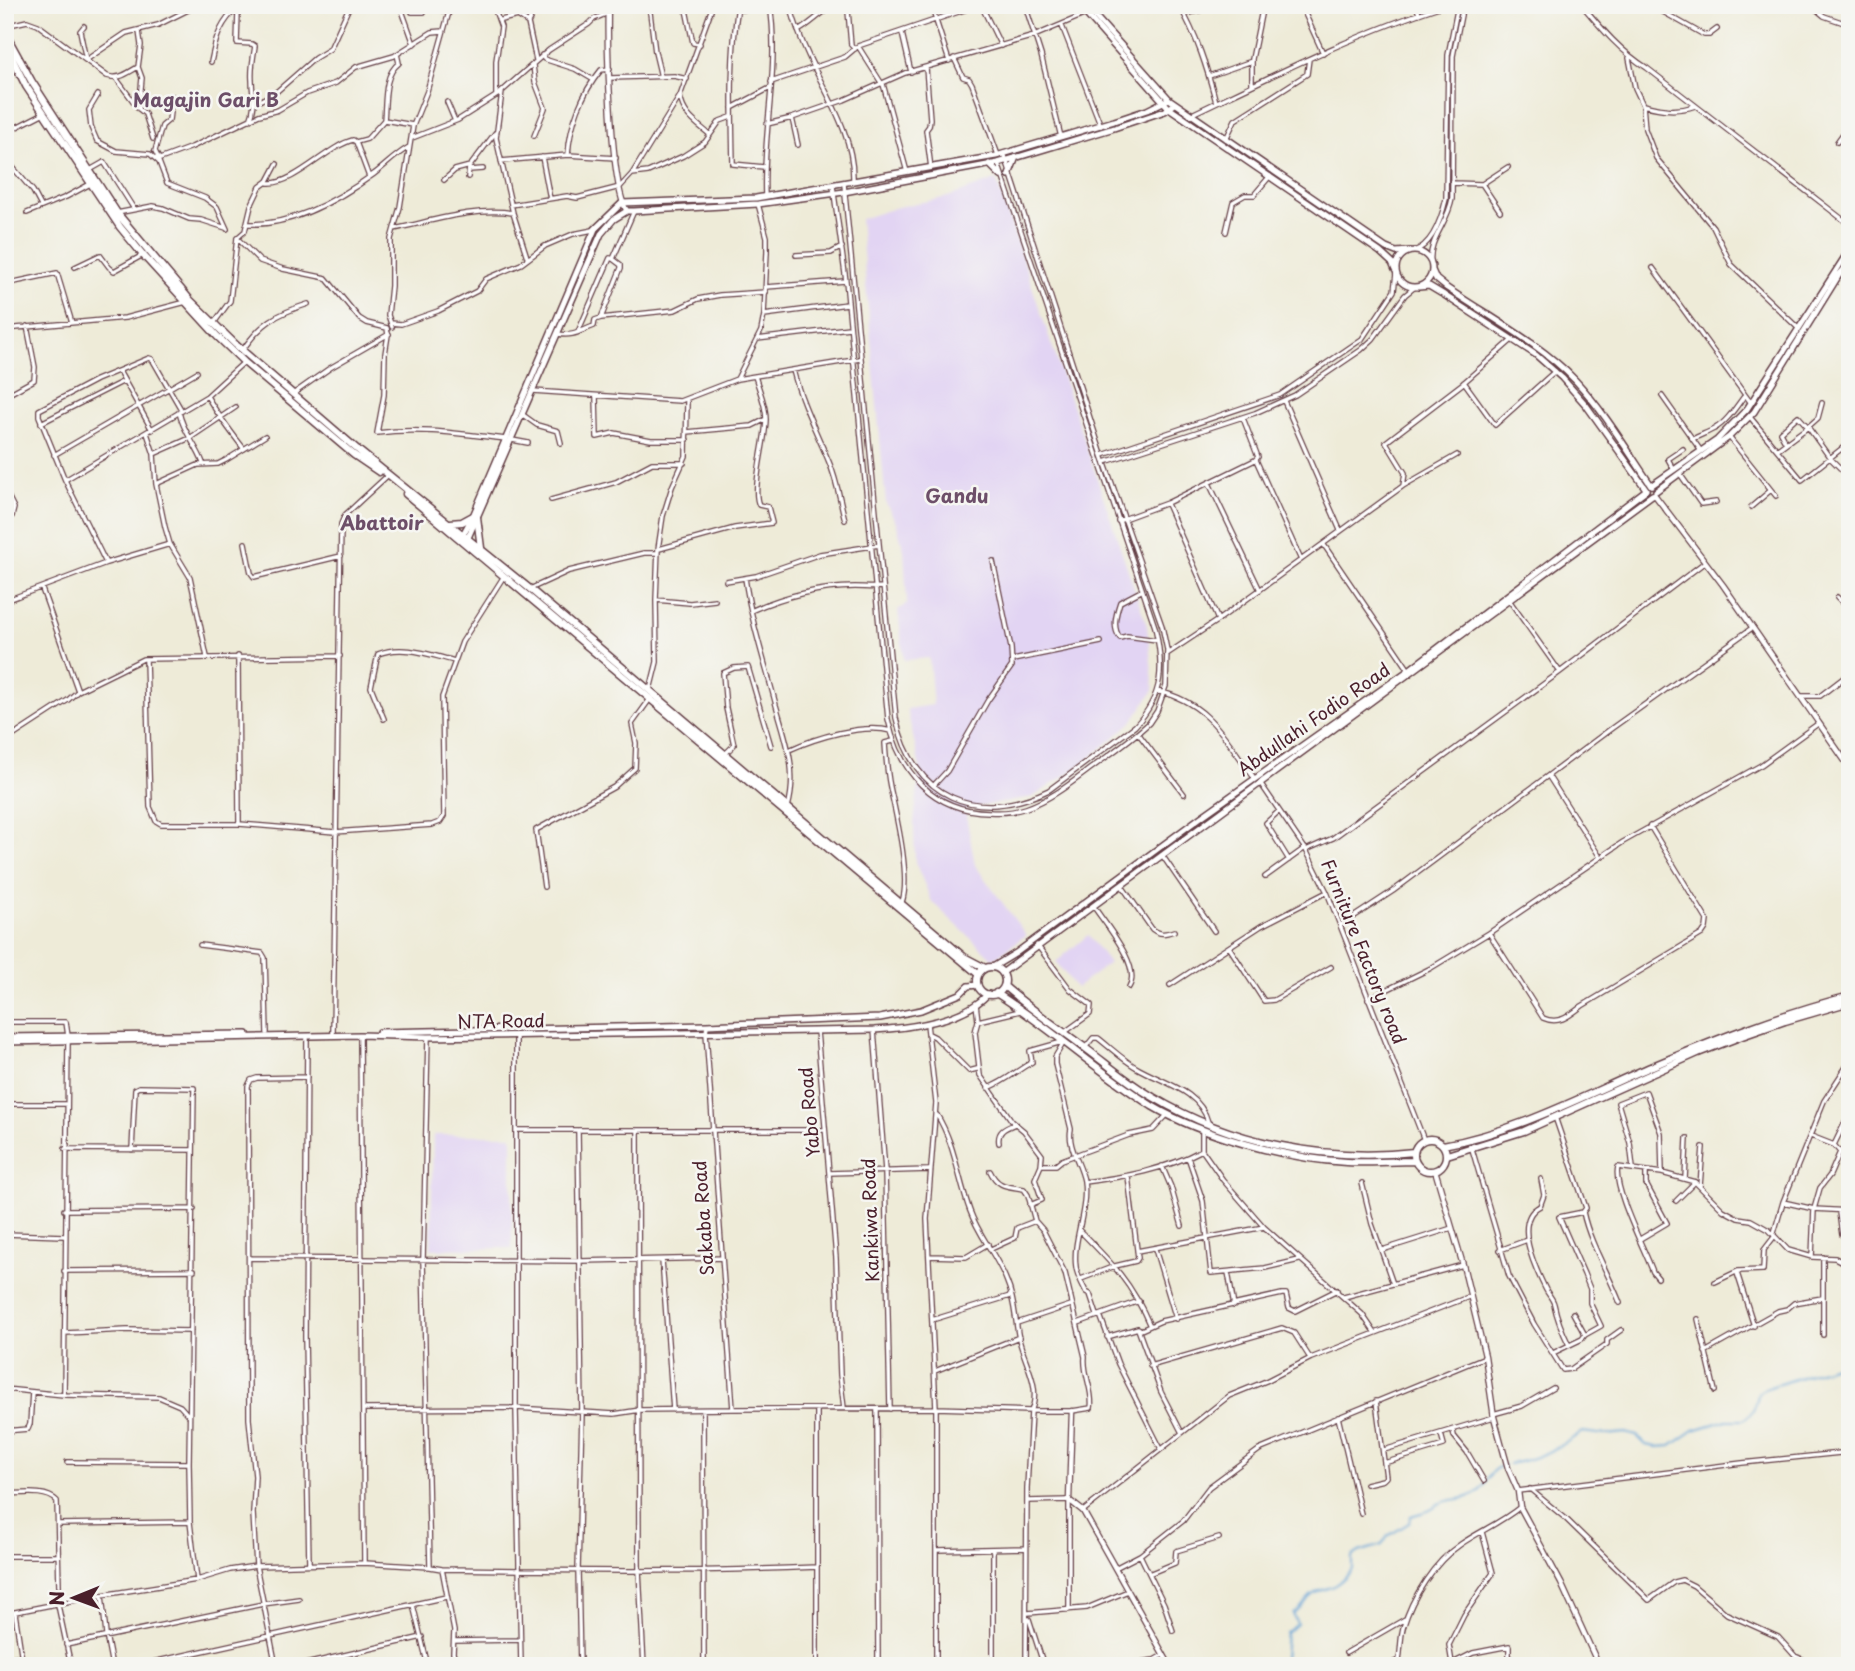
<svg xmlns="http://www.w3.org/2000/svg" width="1855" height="1671" viewBox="0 0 1855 1671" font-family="'Playpen Sans',sans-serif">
  <rect width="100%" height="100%" fill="#f6f6f2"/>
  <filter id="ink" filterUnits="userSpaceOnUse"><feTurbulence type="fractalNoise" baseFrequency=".0143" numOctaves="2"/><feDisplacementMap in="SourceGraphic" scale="14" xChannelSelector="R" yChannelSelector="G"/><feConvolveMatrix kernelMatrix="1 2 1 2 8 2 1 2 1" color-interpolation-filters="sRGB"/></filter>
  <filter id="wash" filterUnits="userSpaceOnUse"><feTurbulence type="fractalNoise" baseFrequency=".00686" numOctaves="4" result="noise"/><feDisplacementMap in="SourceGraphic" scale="28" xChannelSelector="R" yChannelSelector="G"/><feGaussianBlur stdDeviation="1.57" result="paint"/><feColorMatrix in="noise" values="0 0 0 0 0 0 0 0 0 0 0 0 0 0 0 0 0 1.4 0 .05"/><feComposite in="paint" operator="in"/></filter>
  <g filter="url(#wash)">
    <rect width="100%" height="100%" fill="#eeebd8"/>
    <path fill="#e2d4f3" d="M996,180L1147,626L1154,690L1131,723L1084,763L1033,797L965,809L975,865L1026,935L993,959L932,902L915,862L914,824L920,768L907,709L933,705L929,658L904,660L898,610L907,604L904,550L896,522L886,504L860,219L898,207L948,197Z
      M1088,935L1109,963L1076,988L1056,962Z
      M433,1135H512V1248L431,1249Z"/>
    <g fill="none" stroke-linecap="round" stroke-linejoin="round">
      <path stroke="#62a2d5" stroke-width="2" d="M1509,1464C1535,1460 1561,1447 1582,1432L1606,1435L1625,1433L1637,1436L1646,1445L1656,1447L1671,1446L1694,1430L1727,1420H1744C1753,1412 1757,1405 1758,1393L1764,1389L1850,1361
        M1280,1666L1284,1660L1286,1633L1297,1624L1293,1614C1301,1610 1303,1605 1309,1598C1315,1590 1327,1590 1335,1585C1342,1581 1347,1575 1352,1569V1557L1359,1552L1382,1545L1388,1536L1409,1523L1411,1516C1418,1513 1426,1513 1432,1509C1439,1505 1433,1506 1441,1503C1455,1497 1470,1502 1482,1488C1491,1477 1487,1471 1504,1465"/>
    </g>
  </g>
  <g filter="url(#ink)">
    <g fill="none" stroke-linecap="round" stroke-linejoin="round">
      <g stroke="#633e45" stroke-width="6">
        <path id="minor" d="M400,5L414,44
          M412,5V12H424L425,6L449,12
          M493,5L501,27L496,61V96
          M649,5L655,52L661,77
          M685,5L693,43L700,44
          M738,5C730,58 732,111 733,164L764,167
          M790,5C795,23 801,40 809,57C827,96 854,135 853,180
          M844,5L848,11L851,45L855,49
          M931,5L949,61
          M981,5L1001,46
          M1025,5L1041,55L1061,137
          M1179,5C1197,36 1207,68 1216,102
          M1301,5L1323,53
          M1416,5L1419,14
          M1582,5C1602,29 1620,51 1647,68L1850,225
          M1655,5L1663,12L1704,35H1709L1717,29
          M1811,5L1824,16L1850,25
          M737,10L770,7
          M232,13L238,12L237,43L252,44L255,46C253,58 251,69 252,80C252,98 257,102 250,120
          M1185,14L1222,5
          M501,20L518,16L528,23L536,60
          M528,23L538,5
          M5,26L27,21L38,25L107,76C120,80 127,73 138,67L141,45L139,31
          M84,26L80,31L86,60
          M1062,26L1101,126
          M798,31C812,23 821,12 835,5
          M902,33L911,72
          M858,46L882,84
          M542,55L544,59L575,69L592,79
          M954,58L963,77L969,79L972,84L998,155
          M1629,58L1635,88L1643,105L1645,129L1656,158L1713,227L1731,264L1798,328
          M86,60L126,33L158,25L198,5
          M211,62C215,43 218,28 232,13L218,5
          M533,65L535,82L545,108L534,136
          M138,67L142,78L139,109
          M926,68L930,119L929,126L926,130L931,168
          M1209,76L1252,61
          M116,78L139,109L145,114L153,139
          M610,78L674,76L687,79
          M771,82L845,57L858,46L979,5
          M883,84L907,172
          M1252,84V59L1263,5
          M502,92L496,138L513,213L527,257
          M98,95L89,110L91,127L97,141L116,151L150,154L159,162L167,183L205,198L217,207L227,229
          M680,96C683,115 695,122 709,134
          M447,102L455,121
          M255,103L275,93L315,58L330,49L350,5
          M1643,105C1662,110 1677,112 1695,106
          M732,108L770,88
          M1190,115C1274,75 1357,33 1445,5
          M792,118L798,145
          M384,120L413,125
          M767,124L792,118L844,100L905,73L1034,36L1086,14
          M5,133L44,113
          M412,138L458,120L499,94L549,50L589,24L594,19L608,13
          M1226,139L1235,120L1307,74L1309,59
          M356,142L367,139L384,120C386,102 383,75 399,63L397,54
          M1837,142L1850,124
          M568,155C570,124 582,93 601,70L610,69
          M542,157L550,199
          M159,159L155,151L162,126L169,120L172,96
          M160,159L192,147L259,115L278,110L307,93L336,83L356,67L394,56L432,32L443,31
          M501,161L568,155L616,158
          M10,164L33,191L41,206
          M90,170L104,162L134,209
          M469,170L483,169
          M632,174L648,172L683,156L705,142L720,121L731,117
          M468,177L469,168
          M444,180L455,170L470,166L495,133
          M268,183C294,185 328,146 353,140L356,142L369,177
          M1453,183L1482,184L1500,211
          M844,184L896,718C913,798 977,825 1049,790L1135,726C1164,695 1164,667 1155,627L998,163
          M1482,184L1508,167
          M833,186L846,281L888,719C899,772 933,811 989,812C1002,813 1014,812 1026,808C1052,799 1072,782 1094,766C1113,752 1132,739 1149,723L1157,711L1166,686L1167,650L1162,626L1102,455L1004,153
          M5,192H7
          M765,196C762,133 780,67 770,5
          M511,205L567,196L577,198L620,187L632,174L680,96L713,5
          M27,213L66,197L92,183
          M117,213L153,206L163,208L189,219L201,220L226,228
          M248,224C293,226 338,200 374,174C386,165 395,155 409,147
          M394,229C433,221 474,207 513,213
          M1226,232L1233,202L1245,195H1254L1270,176
          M237,238L260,261L283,269L326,278L359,318L367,323L387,328L388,335L385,354L384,395L377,433C420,427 462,434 505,439
          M1414,251C1433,245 1442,216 1446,199L1448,55L1458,5
          M796,255L831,253L842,247
          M1431,262C1428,240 1448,223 1452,199L1453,56L1463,5
          M75,267L100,255L109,267L114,271L143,255
          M1653,268L1751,403
          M5,284L57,273L72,323
          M766,287L845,281
          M764,315L847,304
          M601,318L621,268V265L613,259
          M214,323L230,301L237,238L245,231L251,206L260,187L268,181L277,164
          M391,323L401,324L438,311L477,291L486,279L521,264L545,246L573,234L593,230
          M392,327L388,315L391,286V239L400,207L413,126L427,91L449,12L453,5
          M5,329L125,318L186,302
          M578,332L610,258L613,259L634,211
          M558,334C573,337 580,331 594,326L595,320L601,318L675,310L698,299L720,295L766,292
          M757,339L849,328
          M242,351C261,323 276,314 308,304
          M793,370C801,402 816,431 829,462C837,480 840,501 845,520
          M119,371L152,430
          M737,379L761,331L764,315L767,252V237L758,204
          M1464,382L1495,425L1555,371
          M533,391L680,401L737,379L860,359
          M293,394L330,368L389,334
          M5,396L34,380L35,367L27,326
          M207,396C217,414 231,432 244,449
          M596,396L597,437L614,433L651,440H687
          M1662,396L1701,451
          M1284,401L1340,530
          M179,412C183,432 196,444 203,463
          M523,415L537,425L558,431L561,443
          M1750,417L1802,480L1850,442
          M41,423L124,381
          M687,432L752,426L766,419
          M147,433L154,454L156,484L165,527L170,544L190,577L207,657
          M1729,437L1776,496
          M1693,439C1700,435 1707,433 1714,429C1727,422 1736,407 1745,395
          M512,440L528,443
          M1786,443L1780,432L1798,416L1808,427L1818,418L1822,403
          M1778,449L1808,427L1830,458L1850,478
          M154,454L190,438L236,407
          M54,455L197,372
          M1103,455L1280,395L1362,339L1394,291L1396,274
          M1256,460L1301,560
          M1105,462L1255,413L1295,395L1361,350L1373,339L1405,295L1415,287
          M1674,470L1668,459L1683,449
          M1680,474L1701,504L1716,502
          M65,480L207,396L243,363
          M1209,483L1260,590
          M156,484L198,465L218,464L226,460L265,436
          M1403,486L1457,455
          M5,490L14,508L12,516
          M551,500L616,482L652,463H684
          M1167,504L1218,620
          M1751,507L1771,490
          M1118,521L1167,503L1255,460L1258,457L1243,418
          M245,543L251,573L254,577L341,556
          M1324,545L1409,670
          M659,549L735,528L772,523L768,507L759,505C751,490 766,441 766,419C766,404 759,390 755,376
          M106,563L65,480L39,416V410L96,380L149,358L152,359L182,411
          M745,578C751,621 765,663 776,705C786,740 798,771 788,807
          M726,581L756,576L820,554L879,545
          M42,589L78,691
          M530,589L569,571L644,553H658
          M1141,591L1120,602C1116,614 1112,628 1120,638L1127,636L1157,640
          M1837,597L1850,610
          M656,600L690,603L715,600
          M1509,600L1560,672
          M5,601L106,563L170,544
          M753,610C784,596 821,587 855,587C864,587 873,588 883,587
          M1167,654L1218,620L1403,486L1405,473L1386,442L1462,384L1512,340
          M238,656L239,824
          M146,659L150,807L156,821L161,824H239L335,832L432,825L440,822L444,816L442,697L462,642L504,576
          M1013,660L1101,642
          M650,690L657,662L656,600L658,549L663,516L672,487L686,456L687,401
          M1157,691C1209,702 1226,740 1255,779
          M1801,696H1820L1850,673
          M384,719L371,687L378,654C403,644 430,655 455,661
          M1138,733L1184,794
          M5,741L68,700L78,691L143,659L340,656
          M893,741L885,743C886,758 887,773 890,787C896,815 911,877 902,902
          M789,750C815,738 863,723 891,731
          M726,753L734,745L726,708L723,673L734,668L748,667L771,746
          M1549,777L1600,857
          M1261,784L1306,850L1327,892L1424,1140
          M934,785L947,771L988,700L1012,666L1011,648L993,561
          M1279,811L1266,823L1289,860
          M1306,850L1333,838L1560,672L1705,562
          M1162,855L1214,931
          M1265,877L1305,848
          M1122,886L1152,929C1160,935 1165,934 1174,931
          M544,887L536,830L614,787L635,768L636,743L632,724L650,699
          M1094,907C1106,925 1142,967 1129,987
          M1341,925L1393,891L1612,728L1752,628
          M1489,933L1543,1018C1559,1025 1569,1016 1582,1006L1702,934L1706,928L1707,920L1650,826
          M200,945L262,953L265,958L267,1033
          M1037,945L1070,989L1091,1005L1090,1014L1065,1032
          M1229,947L1264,1001L1274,1000L1331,967
          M1170,985L1261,926L1327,892
          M1368,999L1431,968L1489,933L1623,842L1761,765L1819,723
          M976,1004L978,1021
          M1020,1011L978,1021L975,1032L980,1075L1012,1121L1024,1131L1042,1155L1041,1165L1035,1179L1042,1200L1030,1205
          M5,1022H66L68,1036
          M927,1024L936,1103L927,1219L936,1408V1666
          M707,1025L706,1033L733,1409
          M874,1030L885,1171L890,1409
          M817,1031L829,1173L929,1170
          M333,1033L341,524L345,515L386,477
          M929,1034L935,1037L969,1071L977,1069
          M360,1035L364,1563
          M516,1036V1408L521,1666
          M307,1037L305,1337L309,1564
          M428,1037L423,1259L430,1567
          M1064,1042L1055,1057V1064L1071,1129C1067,1146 1081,1164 1084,1181C1088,1212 1072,1240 1076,1267C1077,1276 1082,1283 1086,1292L1090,1294L1097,1315H1100L1118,1364L1161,1449
          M1085,1048L1093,1038H1098C1111,1048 1124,1061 1139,1069C1164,1083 1200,1091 1208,1122
          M988,1088C1005,1082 1016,1071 1032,1062L1030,1051L1062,1042
          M5,1104H65
          M937,1115C955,1144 958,1179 970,1211C979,1236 998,1257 1007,1282C1015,1300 1015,1320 1019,1339C1024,1362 1042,1387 1031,1411L1027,1488L1026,1666
          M1555,1117L1586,1208L1583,1212C1590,1244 1608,1272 1620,1303
          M1202,1129V1150L1223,1180L1264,1227L1362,1314L1375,1333
          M516,1130H577
          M638,1130L639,1570L644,1666
          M1811,1136L1834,1145L1840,1152L1830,1175L1820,1188L1814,1209L1812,1257
          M999,1143C997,1131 1005,1128 1015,1124
          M1834,1145L1847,1118
          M65,1149L193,1150
          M1472,1149L1509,1276L1534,1324L1563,1370L1571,1369L1607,1344V1340L1621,1330
          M132,1150L135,1089L139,1087L194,1088L189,1463L190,1522L197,1580
          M1187,1158L1189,1160L1203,1201L1211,1273L1265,1268L1299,1260
          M1041,1165H1056L1062,1160L1129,1135L1153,1130L1168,1114
          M1162,1166L1171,1187L1182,1226
          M1633,1168L1630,1143L1618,1103L1646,1092L1661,1133L1662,1172
          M829,1173L836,1258L840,1375L844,1408
          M1541,1179L1544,1195L1540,1206C1512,1220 1535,1268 1546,1290C1548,1294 1553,1299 1554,1304C1557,1319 1562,1331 1569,1345
          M1685,1179L1687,1138
          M1084,1182C1125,1177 1165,1170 1202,1150
          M1362,1183L1372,1224L1393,1284
          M1700,1186L1703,1147
          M1676,1201L1695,1182
          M1783,1202L1814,1209L1850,1211
          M64,1210L194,1209
          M1839,1212L1842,1235L1850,1238
          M1080,1231C1112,1263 1132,1283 1150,1326
          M1774,1233L1783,1202L1824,1101L1850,1061
          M5,1234L64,1236
          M1640,1239L1667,1223L1646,1184V1172
          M991,1249L1015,1238L1017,1228L1035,1221
          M1155,1249L1176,1319
          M1382,1250L1452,1228
          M1500,1250L1527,1240
          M1137,1251L1264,1227
          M1850,1253L1846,1298L1850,1327
          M929,1256L966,1257L988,1244
          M250,1258L580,1261L721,1258
          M662,1260L673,1410
          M64,1271L194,1270
          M1228,1272L1234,1306
          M1737,1273L1754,1326
          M1658,1278L1653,1272C1645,1250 1612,1187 1618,1167L1662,1173L1695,1182L1723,1210L1738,1218L1751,1220L1769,1230L1788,1250L1812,1257L1835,1258L1850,1266
          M1081,1279L1115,1266L1136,1261L1138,1258L1128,1176
          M1715,1282L1738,1271L1763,1270L1764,1250L1774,1237
          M1344,1297L1463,1265
          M1573,1313L1585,1335
          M1698,1319L1715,1391
          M932,1320L1010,1296
          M1017,1323L1071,1305
          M1078,1323L1139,1301
          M1138,1329L1161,1392L1182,1433
          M65,1333L127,1330L191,1331
          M1823,1335V1257
          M1107,1337L1138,1328L1141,1330L1161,1321L1282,1294H1286L1289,1308L1295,1311L1337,1290
          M1705,1352L1778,1311L1787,1309L1794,1303L1822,1298
          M1553,1353L1582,1339L1585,1335L1601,1326L1590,1303V1289L1584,1274L1559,1217L1583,1212
          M1150,1366L1282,1328L1294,1333L1310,1358
          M935,1371L1019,1337
          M5,1389L64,1395L159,1397L180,1406L188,1415
          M64,1395L68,1042
          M363,1409L516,1408L614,1414L640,1410L733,1409L936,1408L1031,1411H1072L1091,1408C1094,1392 1083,1374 1085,1357L1065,1273L1043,1230L1035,1221L1028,1195L1024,1189C1008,1186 998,1188 990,1171
          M877,1409L878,1666
          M703,1410L704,1666
          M1493,1414L1522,1406L1553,1388
          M1338,1417L1361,1514
          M1453,1430L1454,1436L1467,1452L1484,1481
          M5,1431L28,1429L30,1424L32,1392
          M1384,1450L1494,1417
          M67,1462L189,1463
          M1384,1463L1444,1445L1441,1434
          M1366,1484L1383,1480L1386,1477L1376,1401
          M1530,1489L1565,1518L1649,1600L1674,1582L1682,1580L1694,1586L1727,1614L1778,1637L1795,1656L1818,1666
          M1518,1491L1742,1463L1850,1452
          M5,1494C20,1494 46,1489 57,1501L59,1586
          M1027,1501L1069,1500V1610
          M1083,1511L1229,1396L1266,1381L1311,1358L1471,1296
          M58,1524L190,1522
          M937,1550L1025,1548
          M993,1550V1666
          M1140,1555L1164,1604L1173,1631
          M5,1556H58
          M1115,1568L1140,1555L1183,1521L1209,1487L1259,1450L1485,1357
          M442,1569L454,1631L453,1653L457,1666
          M1151,1573L1175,1563L1176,1551L1219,1538
          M102,1595L106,1635L112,1666
          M58,1605L71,1666
          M413,1605L428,1666
          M15,1613L23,1666
          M1028,1613L1087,1608L1128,1591
          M5,1614L102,1595L197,1580L230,1570L256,1566L364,1563L430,1567L442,1569C567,1571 692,1573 817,1567
          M1029,1619L1044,1666
          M454,1641L520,1640
          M66,1645L263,1604L299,1599
          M1346,1653L1405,1619
          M5,1658L21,1656
          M1452,1663L1449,1645L1464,1615L1493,1573L1482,1532
          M135,1666L446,1597
          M276,1666L256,1566L253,1513L255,1476L249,1419L248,1086L251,1080L257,1078L307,1077
          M297,1666L422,1637
          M580,1666L578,1570L582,1413L578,1130H825
          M817,1666V1409
          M1115,1666L1154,1660L1163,1655
          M1386,1666L1399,1660
          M1398,1666C1401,1654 1400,1640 1403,1628C1412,1597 1434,1562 1461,1544C1480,1531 1502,1522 1520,1507
          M1447,1666L1473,1653L1509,1646V1666"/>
      </g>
      <g stroke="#633e45" stroke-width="7">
        <path id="tertiary" d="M608,5C607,42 610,186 627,211
          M1654,494L1723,585L1850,768
          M1435,1170L1463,1265L1485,1356L1494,1417L1508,1468L1518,1491L1520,1507L1561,1583L1599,1666
          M1072,1411L1069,1500L1083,1511L1170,1666"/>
      </g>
      <g stroke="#633e45" stroke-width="8">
        <path id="secondary" d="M1078,5L1169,108L1380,252L1392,263L1395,270
          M1085,5L1169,99L1386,248L1396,252L1410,251
          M989,164L1001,176
          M1009,175L1016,157
          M1396 269a18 18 0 1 1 36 0a18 18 0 1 1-36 0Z
          M1432,270L1436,279L1447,288C1488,316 1541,344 1575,380C1604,411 1627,450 1651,485
          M1419,287L1429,286L1444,295L1536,355L1562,378L1586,405L1646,489
          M1652,485L1717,440L1747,409L1850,249
          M1656,491L1729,437L1754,412L1839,275L1850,263
          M461,538L473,516L595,229L622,203L756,198L996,156L1114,121L1147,110L1169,99
          M467,540L601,234L614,219L627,211H634L758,204L844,192L998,163L1111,129L1165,111L1175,104
          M993,967L1016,953L1201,817L1409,670L1646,490
          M1002,973L1652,495
          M379,1032L707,1025L880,1018L921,1010L960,994L968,986L978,985
          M5,1037L247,1034
          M5,1042L360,1035L428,1037L874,1030C909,1028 963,1021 988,994"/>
      </g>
      <g stroke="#633e45" stroke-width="9">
        <path id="primary" d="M5,33L32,82L117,213L190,300L236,345L358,450L530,589L964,957L985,968
          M5,44L26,86L120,227L143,255L217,336L244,362L354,455L379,472
          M406,494L978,974
          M477,517L481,548
          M450,523L462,522L473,516
          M977 981a14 14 0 1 1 28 0a14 14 0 1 1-28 0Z
          M1004,986C1029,1008 1057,1027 1084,1047C1107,1064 1128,1083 1153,1097C1230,1143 1325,1162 1414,1152
          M996,993C1051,1028 1098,1072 1152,1106C1203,1136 1287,1159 1346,1162C1369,1163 1392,1161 1415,1161
          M1414 1155a16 16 0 1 1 32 0a16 16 0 1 1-32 0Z
          M1443,1145C1516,1132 1581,1097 1648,1068C1714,1040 1780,1014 1850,996
          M1447,1155L1524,1131L1698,1053L1742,1036L1785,1021L1850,1002"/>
      </g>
      <use href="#minor" stroke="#fff" stroke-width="3.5"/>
      <use href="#tertiary" stroke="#fff" stroke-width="4.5"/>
      <use href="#secondary" stroke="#fff" stroke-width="5"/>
      <use href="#primary" stroke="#fff" stroke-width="6"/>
    </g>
  </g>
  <g text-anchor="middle" stroke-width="5" stroke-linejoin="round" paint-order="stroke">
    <g font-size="18" fill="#4a1f2b" stroke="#f6f6f2">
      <text transform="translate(1314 720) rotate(-35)" y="6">Abdullahi Fodio Road</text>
      <text transform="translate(1363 952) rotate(68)" y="6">Furniture Factory road</text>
      <text transform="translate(501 1022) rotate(-1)" y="6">NTA Road</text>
      <text transform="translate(810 1112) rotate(-95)" y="6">Yabo Road</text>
      <text transform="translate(704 1218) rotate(-94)" y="6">Sakaba Road</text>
      <text transform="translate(871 1220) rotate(-92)" y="6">Kankiwa Road</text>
    </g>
    <g font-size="19" font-weight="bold" fill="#6d4f69" stroke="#f6f6f2">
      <text x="206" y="107">Magajin Gari B</text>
      <text x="957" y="503">Gandu</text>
      <text x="382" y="530">Abattoir</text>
    </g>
  </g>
  <rect width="1855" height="1671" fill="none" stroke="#f6f6f2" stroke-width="28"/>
  <g transform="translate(74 1598) rotate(269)" stroke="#f6f6f2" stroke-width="5" paint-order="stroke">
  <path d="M0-5L12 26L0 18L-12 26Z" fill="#4a1f2b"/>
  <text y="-10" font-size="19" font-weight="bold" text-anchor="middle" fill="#4a1f2b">N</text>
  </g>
</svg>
